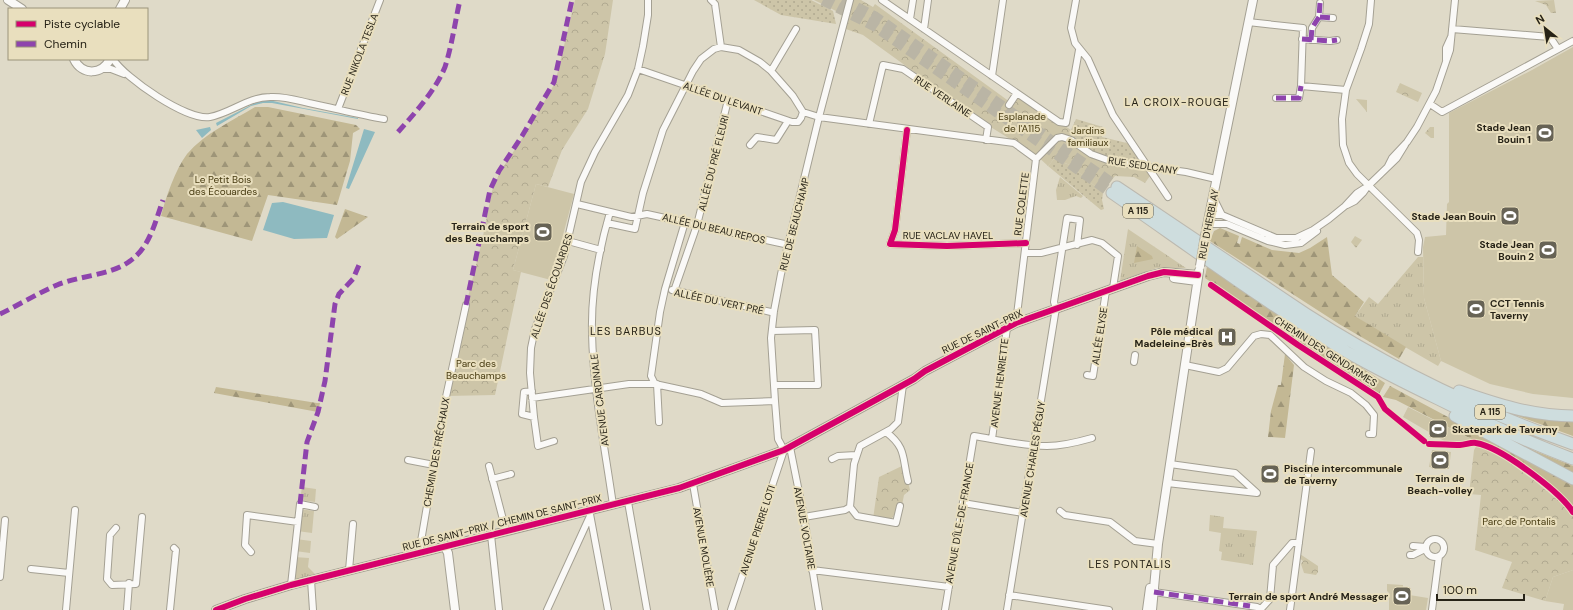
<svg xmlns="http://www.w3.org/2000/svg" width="1573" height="610" viewBox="0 0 1573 610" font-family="'DM Sans',sans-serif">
  <defs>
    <pattern id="grass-tufts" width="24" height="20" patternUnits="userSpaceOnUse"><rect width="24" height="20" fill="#cdc5a8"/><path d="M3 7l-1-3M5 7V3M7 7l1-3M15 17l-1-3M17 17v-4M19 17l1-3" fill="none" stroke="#b0a990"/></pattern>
    <pattern id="forest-firs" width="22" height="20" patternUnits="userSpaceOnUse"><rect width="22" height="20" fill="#c3b894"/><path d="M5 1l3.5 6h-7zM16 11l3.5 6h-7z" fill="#9e9578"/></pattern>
    <pattern id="park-crowns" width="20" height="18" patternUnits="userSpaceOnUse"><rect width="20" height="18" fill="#cdc5a8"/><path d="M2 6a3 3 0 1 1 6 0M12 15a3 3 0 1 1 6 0" fill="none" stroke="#b0a990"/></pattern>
    <pattern id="garden-dots" width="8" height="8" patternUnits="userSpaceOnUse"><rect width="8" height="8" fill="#cdc5a8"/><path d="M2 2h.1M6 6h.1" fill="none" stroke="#b0a990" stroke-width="1.8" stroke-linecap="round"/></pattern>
  </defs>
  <rect width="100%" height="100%" fill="#dfdac8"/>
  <path fill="url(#grass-tufts)" d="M1060,177L1083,196L1081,198L1076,196L1065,200H1057L1056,190Z
    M1128,229L1186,268H1157L1120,281Z
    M1418,257H1423L1424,298L1441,361L1438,366L1379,332L1355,316L1369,297L1378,304Z
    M302,487L316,489L315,502L300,500Z
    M299,509L314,511L312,533L297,531Z
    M1210,515L1224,517L1223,528L1257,531L1253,565L1221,560L1222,552L1219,551L1221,533L1209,531Z
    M296,539L311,541L310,553L295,551Z
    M294,557L309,558L308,567L315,574L291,581Z"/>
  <path fill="url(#forest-firs)" d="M255,107H268L356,125L360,129L353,133L350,161L337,205L268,195L252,241L161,216C166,197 175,170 187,154C205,133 232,121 255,107Z
    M345,209L368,217L337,239L335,237Z
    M1220,228L1239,236L1237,243L1240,244L1242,237L1272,250L1299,253L1310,248L1327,237L1332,275L1364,302L1355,316L1406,347L1399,359L1339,324L1210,241L1214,231Z
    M1137,246L1152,256L1153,259L1134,263Z
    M1207,266L1385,383L1379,394L1299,343L1205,278Z
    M1285,354L1294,365L1285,438L1268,437L1271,411L1278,385H1281Z
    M1390,386L1573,484V508L1535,473L1509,456L1475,441L1396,400L1383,397Z
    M216,387L317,403H320L318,412L214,393Z
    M1504,411L1573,420V436Z
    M1525,447L1573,466V475Z"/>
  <path fill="url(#park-crowns)" d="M575,0H613L605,54L588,109L562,150L548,187L536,184L513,270L521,272L495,395L446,396L466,305L482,241L492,191L500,172L527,131L555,83Z
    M814,0H861L873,7L875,4L1010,102L1016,93L1071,130V140L1149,167L1152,173L1145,183L1134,177L1115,176L1104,189L1103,193L1070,165L1054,159L1048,166L1036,155L989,126L863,35L843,28L846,16Z
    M1554,0L1556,13H1551L1546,5L1535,1Z
    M1400,83L1422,93L1418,102L1396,92Z
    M1356,99L1367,100V112Z
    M1430,127H1434V138H1431L1425,133Z
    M1355,236L1362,240L1356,248L1351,242Z
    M1477,445L1506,460L1536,482L1566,507L1571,513L1573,516V570L1553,577L1545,601L1502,588L1512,562L1475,550L1481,495L1469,494L1474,450Z
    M904,465L910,490L904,495L902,505L891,519H873L879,477Z
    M1297,552L1318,566V572L1316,575L1304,573L1301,564L1303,561L1297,556Z"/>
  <path fill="url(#garden-dots)" d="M754,0H811L833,11L836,24L781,15Z
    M1076,119L1103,127L1102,137L1135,145L1149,167L1113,162L1071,140V130Z
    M1054,159L1070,165L1103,193L1102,200L1104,209L1101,210L1048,166Z"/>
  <path fill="#cdc5a8" d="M1573,47V398L1533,394L1490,384L1441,361L1424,298L1423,247L1425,237L1446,235L1447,204L1449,202V113L1532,70Z
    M536,184L574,194L551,280L513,270Z
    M1408,407L1475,441L1446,442L1403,417Z
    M1432,450L1451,452L1449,469L1429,467Z
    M1573,570V610H1563L1564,604L1545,601L1553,577Z
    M1387,584L1403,585V594L1428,598L1426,610H1389V593L1387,591Z"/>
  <path fill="#8ebac0" d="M269,100L303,108L358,118V119L272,103H263L251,106L217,126L216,123L257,102Z
    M210,127L211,130L202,138L196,130Z
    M364,129L375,132L349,189L346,188Z
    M283,202L334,215L327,238L294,239L263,230L272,203Z"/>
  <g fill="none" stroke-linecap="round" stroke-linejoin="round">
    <path stroke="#bab5a5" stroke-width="11" stroke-dasharray="11 5.5" stroke-linecap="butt" d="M823,0L875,26L1112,193
      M842,0L875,17L1117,187"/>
    <g stroke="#a4a093" stroke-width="8">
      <path id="street" d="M711,0L715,4L721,47
        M882,0L1059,122L1066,123L1079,50
        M1076,0L1071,28L1075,43L1088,59L1113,115L1168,197
        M1371,0L1369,24L1361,49L1346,90L1342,119L1343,145L1349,163L1357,174L1417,233L1419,240L1418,252
        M1320,3L1319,17L1333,18
        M910,19L913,0
        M1248,22L1303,28L1301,86L1346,90
        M924,29L928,0
        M1452,29L1550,37L1558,49
        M1302,39L1330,41L1337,40
        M1311,40L1312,28L1319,17
        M113,59C125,78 187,121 210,117C231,113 248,97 270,97C284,96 296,100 309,103C334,108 359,115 384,119
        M1446,60V48L1451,37
        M103,69H111L124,74
        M638,69L792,122H798L801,118L803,112
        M771,71L796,29
        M992,76L1003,0
        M1276,98H1299L1301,86
        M1430,104L1442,112L1573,41
        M1009,105L1017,93
        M338,109L380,0
        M869,124L883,65L903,69L988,127L986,140
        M907,130L895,230L890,244L947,246L1026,243
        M750,145L757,137L776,140L788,121
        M1036,159L1057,138L1062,137L1071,140L1091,154L1113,162L1186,172L1216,179
        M1388,166L1392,158L1407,142L1417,127L1436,91L1450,50L1455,0
        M1213,197L1222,215
        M577,204L631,217L647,214L789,245
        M1347,205L1355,201L1363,193L1368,186L1397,158L1405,145
        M610,212C599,250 591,293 592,332C593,390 605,448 613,505
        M1209,215H1222L1276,238H1296L1313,230L1329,219L1345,206L1357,193L1368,186
        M607,223L635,229L643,193L663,130L693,71L701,59L714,49L721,47L739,50L760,62L771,71L793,96L803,112L819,117L1014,143L1036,159
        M1207,224H1227L1268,241L1285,245L1301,243L1317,231
        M568,241L601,250
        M1025,253H1041L1092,240L1102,243L1118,256L1113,288
        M672,290L771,312L774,311
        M674,291L697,225L728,100
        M1016,323L1036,159
        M772,331L815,330L818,385H774
        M1134,362L1135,355
        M1185,365L1219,372L1227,368L1254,336L1261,334L1270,335L1304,367L1326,381L1351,393L1366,405L1374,415L1373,434H1369
        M1087,375L1093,376L1106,291
        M655,384L651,376L660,312L665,289L685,222
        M657,384L659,422
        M532,391L524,392L522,414L534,417
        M532,398L629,384H655L701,394L722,403L775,401
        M886,432C907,448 902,458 908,481
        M992,439L1007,328
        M554,441L538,446L534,417L530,373L531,348L535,329L564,256L581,182L595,152L628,95L638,69L643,46L648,15V0
        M790,447L804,517L819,610
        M832,459L838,456L856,455
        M408,460L434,465
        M489,466L506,531
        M492,479L511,474
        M1167,483L1257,493L1235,473L1170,464
        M693,484L715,610
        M628,502L647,610
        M963,503L1023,513
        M850,507L857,516L896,523L900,506
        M1060,511L1065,515L1110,522L1135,541L1158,544
        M590,514L608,610
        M804,517L845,510L850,507L854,464L860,446L891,429L898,422L903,385
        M116,528L110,535L107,579L112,585L136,584L142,517
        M491,535L499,610
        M1426 548a9 9 0 1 1 18 0a9 9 0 1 1-18 0Z
        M1413,546L1426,547
        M251,552L245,545L247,515L298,522L300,504L315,507
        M419,553L444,406L466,305
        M1410,555H1413L1425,549
        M31,569L69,573
        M349,570L353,524
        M812,570L949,587
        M0,577L5,520
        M311,580L313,610
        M291,585L298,522
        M1154,592L1257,607L1260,609
        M1009,595L1109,610
        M66,610L75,510
        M127,610L129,583
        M170,610L176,550L174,548
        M547,610L590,516
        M731,610L784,450L778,439L775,401L771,338L774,311L781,274L819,117L850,0
        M945,610L974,436C998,440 1023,446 1047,446C1062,446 1078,442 1092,438
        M1007,610L1055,314L1056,309L1054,302L1067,218L1080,220L1077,245
        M1260,610L1270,599L1273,565L1292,543H1299
        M1290,610L1311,451
        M1432,610L1439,556"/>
    </g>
    <g stroke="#a4a093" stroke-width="10">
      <path id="secondary" d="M8,0L22,9
        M120,9L125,0
        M74,59C82,76 102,75 110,59
        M1205,236L1253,0
        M1174,278L1197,281
        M445,547L448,553L455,610
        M216,610L245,599L291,585L679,488L784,450L914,379L925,371L1016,323L1148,276L1164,272L1198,275
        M1147,610L1150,588
        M1152,610L1158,544L1199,271"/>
    </g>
    <g stroke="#bcb9b0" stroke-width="13">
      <path id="highway" d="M1117,187L1306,314C1390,368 1479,411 1573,444
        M1112,193C1190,247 1266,303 1347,352C1377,369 1407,384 1438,399C1482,421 1527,442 1573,459
        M1459,391C1496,404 1533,416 1573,416
        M1455,416L1573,479"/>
    </g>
    <use href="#street" stroke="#faf9f7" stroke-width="6"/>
    <use href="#secondary" stroke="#faf9f7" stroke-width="8"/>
    <use href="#highway" stroke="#ceddde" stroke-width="11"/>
    <g stroke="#a4a093" stroke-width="10" stroke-linecap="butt">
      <path id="secondary-bridge" d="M1200,266L1205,236"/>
    </g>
    <use href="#secondary-bridge" stroke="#faf9f7" stroke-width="8"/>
    <path stroke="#8e44ad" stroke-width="5" stroke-dasharray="10 5" stroke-linecap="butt" d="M1320,3L1319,17L1333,18
      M1302,39L1330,41L1337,40
      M1311,40L1312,28L1319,17
      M1276,98H1299L1301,86
      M398,132C415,113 435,91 445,67C452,45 455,22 460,0
      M466,305L490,190L499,171L522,136L554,82L572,0
      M0,314C19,305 38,293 57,285C78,276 112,275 130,261C150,247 155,222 163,200
      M300,504L307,442L318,412L325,381L335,304L339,294L353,279L359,265
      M1154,592L1250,606"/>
    <g stroke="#e9dfbe" stroke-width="8">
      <path id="cycleway" d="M907,130L895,230L890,244L947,246L1026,243
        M1211,285L1298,345L1378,397L1385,409L1424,441
        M1429,444C1440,444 1450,445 1460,445C1465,445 1471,442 1476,443C1501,447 1559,491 1573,512
        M216,610L245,599L291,585L679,488L784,450L914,379L925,371L1016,323L1148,276L1164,272L1198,275"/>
    </g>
    <use href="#cycleway" stroke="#d6006c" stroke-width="6"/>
  </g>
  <defs>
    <g id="stadium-square" transform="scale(1)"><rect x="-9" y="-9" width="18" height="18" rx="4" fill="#676355" stroke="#e9dfbe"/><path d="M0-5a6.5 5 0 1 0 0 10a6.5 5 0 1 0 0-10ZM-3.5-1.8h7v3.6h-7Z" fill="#fff"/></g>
    <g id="hospital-square" transform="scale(1)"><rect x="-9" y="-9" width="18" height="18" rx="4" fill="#676355" stroke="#e9dfbe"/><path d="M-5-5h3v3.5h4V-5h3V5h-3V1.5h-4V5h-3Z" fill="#fff"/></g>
  </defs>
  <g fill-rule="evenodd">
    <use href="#stadium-square" x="1545" y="133"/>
    <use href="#stadium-square" x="1510" y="216"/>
    <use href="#stadium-square" x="543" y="232"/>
    <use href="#stadium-square" x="1548" y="250"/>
    <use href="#stadium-square" x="1476" y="309"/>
    <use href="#hospital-square" x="1227" y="337"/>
    <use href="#stadium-square" x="1438" y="429"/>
    <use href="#stadium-square" x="1440" y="460"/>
    <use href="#stadium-square" x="1270" y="474"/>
    <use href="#stadium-square" x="1402" y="596"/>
  </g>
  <g text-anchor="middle" stroke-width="4" stroke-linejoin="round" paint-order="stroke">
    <g fill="#e9dfbe" stroke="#615b49" stroke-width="1">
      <rect x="1123" y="204" width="30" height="14" rx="3"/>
      <rect x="1475" y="405" width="30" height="14" rx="3"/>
    </g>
    <g font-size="9" font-weight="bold" fill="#272317">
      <text x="1138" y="214">A 115</text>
      <text x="1490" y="415">A 115</text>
    </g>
    <g font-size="10" fill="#272317" stroke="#e9dfbe">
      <text transform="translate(359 54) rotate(-69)" y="4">RUE NIKOLA TESLA</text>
      <text transform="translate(943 96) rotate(34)" y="4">RUE VERLAINE</text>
      <text transform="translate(723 98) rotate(19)" y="4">ALLÉE DU LEVANT</text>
      <text transform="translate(713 163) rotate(-76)" y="4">ALLÉE DU PRÉ FLEURI</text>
      <text transform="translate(1143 165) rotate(9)" y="4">RUE SEDLCANY</text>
      <text transform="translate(1021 204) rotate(-83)" y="4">RUE COLETTE</text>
      <text transform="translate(794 224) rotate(-76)" y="4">RUE DE BEAUCHAMP</text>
      <text transform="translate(1208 224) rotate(-79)" y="4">RUE D'HERBLAY</text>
      <text transform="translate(714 228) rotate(13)" y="4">ALLÉE DU BEAU REPOS</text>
      <text x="948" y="239">RUE VACLAV HAVEL</text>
      <text transform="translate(551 286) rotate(-71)" y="4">ALLÉE DES ÉCOUARDES</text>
      <text transform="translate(719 301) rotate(12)" y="4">ALLÉE DU VERT PRÉ</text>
      <text transform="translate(982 331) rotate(-26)" y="4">RUE DE SAINT-PRIX</text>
      <text transform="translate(1099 336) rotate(-81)" y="4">ALLÉE ELYSE</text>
      <text transform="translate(1326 351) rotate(33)" y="4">CHEMIN DES GENDARMES</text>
      <text transform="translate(999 383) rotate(-83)" y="4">AVENUE HENRIETTE</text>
      <text transform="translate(599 400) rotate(-97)" y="4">AVENUE CARDINALE</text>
      <text transform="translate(436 452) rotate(-80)" y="4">CHEMIN DES FRÉCHAUX</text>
      <text transform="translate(1032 459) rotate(-81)" y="4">AVENUE CHARLES PÉGUY</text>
      <text transform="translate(502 522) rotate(-14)" y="4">RUE DE SAINT-PRIX / CHEMIN DE SAINT-PRIX</text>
      <text transform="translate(959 523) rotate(-80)" y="4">AVENUE D'ÎLE-DE-FRANCE</text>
      <text transform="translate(805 528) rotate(80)" y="4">AVENUE VOLTAIRE</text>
      <text transform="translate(757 530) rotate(-72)" y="4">AVENUE PIERRE LOTI</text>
      <text transform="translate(704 547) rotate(80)" y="4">AVENUE MOLIÈRE</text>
    </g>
    <g font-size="10" fill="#463a10" stroke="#e9dfbe">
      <text x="1022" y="120">Esplanade<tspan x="1022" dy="12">de l'A115</tspan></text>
      <text x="1088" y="134">Jardins<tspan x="1088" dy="12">familiaux</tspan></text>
      <text x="223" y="183">Le Petit Bois<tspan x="223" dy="12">des Écouardes</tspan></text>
      <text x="476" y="367">Parc des<tspan x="476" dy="12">Beauchamps</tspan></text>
      <text x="1519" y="525">Parc de Pontalis</text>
    </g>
    <g font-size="10" font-weight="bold" fill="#272317" stroke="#e9dfbe" text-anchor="end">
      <text x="1531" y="131">Stade Jean<tspan x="1531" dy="12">Bouin 1</tspan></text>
      <text x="1496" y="220">Stade Jean Bouin</text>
      <text x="529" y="230">Terrain de sport<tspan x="529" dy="12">des Beauchamps</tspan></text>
      <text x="1534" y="248">Stade Jean<tspan x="1534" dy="12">Bouin 2</tspan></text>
      <text x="1490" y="307" text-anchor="start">CCT Tennis<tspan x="1490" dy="12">Taverny</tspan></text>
      <text x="1213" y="335">Pôle médical<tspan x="1213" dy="12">Madeleine-Brès</tspan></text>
      <text x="1452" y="433" text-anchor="start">Skatepark de Taverny</text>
      <text x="1284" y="472" text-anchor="start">Piscine intercommunale<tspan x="1284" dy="12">de Taverny</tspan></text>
      <text x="1440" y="482" text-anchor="middle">Terrain de<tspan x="1440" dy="12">Beach-volley</tspan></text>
      <text x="1388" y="600">Terrain de sport André Messager</text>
    </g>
    <g font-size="11" letter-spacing="1" fill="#272317" stroke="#e9dfbe">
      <text x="1177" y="106">LA CROIX-ROUGE</text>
      <text x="626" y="335">LES BARBUS</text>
      <text x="1130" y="568">LES PONTALIS</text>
    </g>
  </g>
  <rect x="8" y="8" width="140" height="52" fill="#e9dfbe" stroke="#9b947b"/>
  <rect x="16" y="21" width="20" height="6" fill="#d6006c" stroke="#9b947b"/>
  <text x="44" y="28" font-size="12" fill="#272317">Piste cyclable</text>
  <rect x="16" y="41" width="20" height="6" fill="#8e44ad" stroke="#9b947b"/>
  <text x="44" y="48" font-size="12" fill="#272317">Chemin</text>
  <g transform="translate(1545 28) rotate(330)" stroke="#e9dfbe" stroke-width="3" paint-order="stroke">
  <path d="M0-3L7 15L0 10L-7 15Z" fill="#272317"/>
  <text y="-6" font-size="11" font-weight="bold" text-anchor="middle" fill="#272317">N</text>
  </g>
  <path d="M1437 594v6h87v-6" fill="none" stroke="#272317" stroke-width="2"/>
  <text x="1443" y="594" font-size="12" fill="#272317" stroke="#e9dfbe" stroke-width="3" paint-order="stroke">100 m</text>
</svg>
